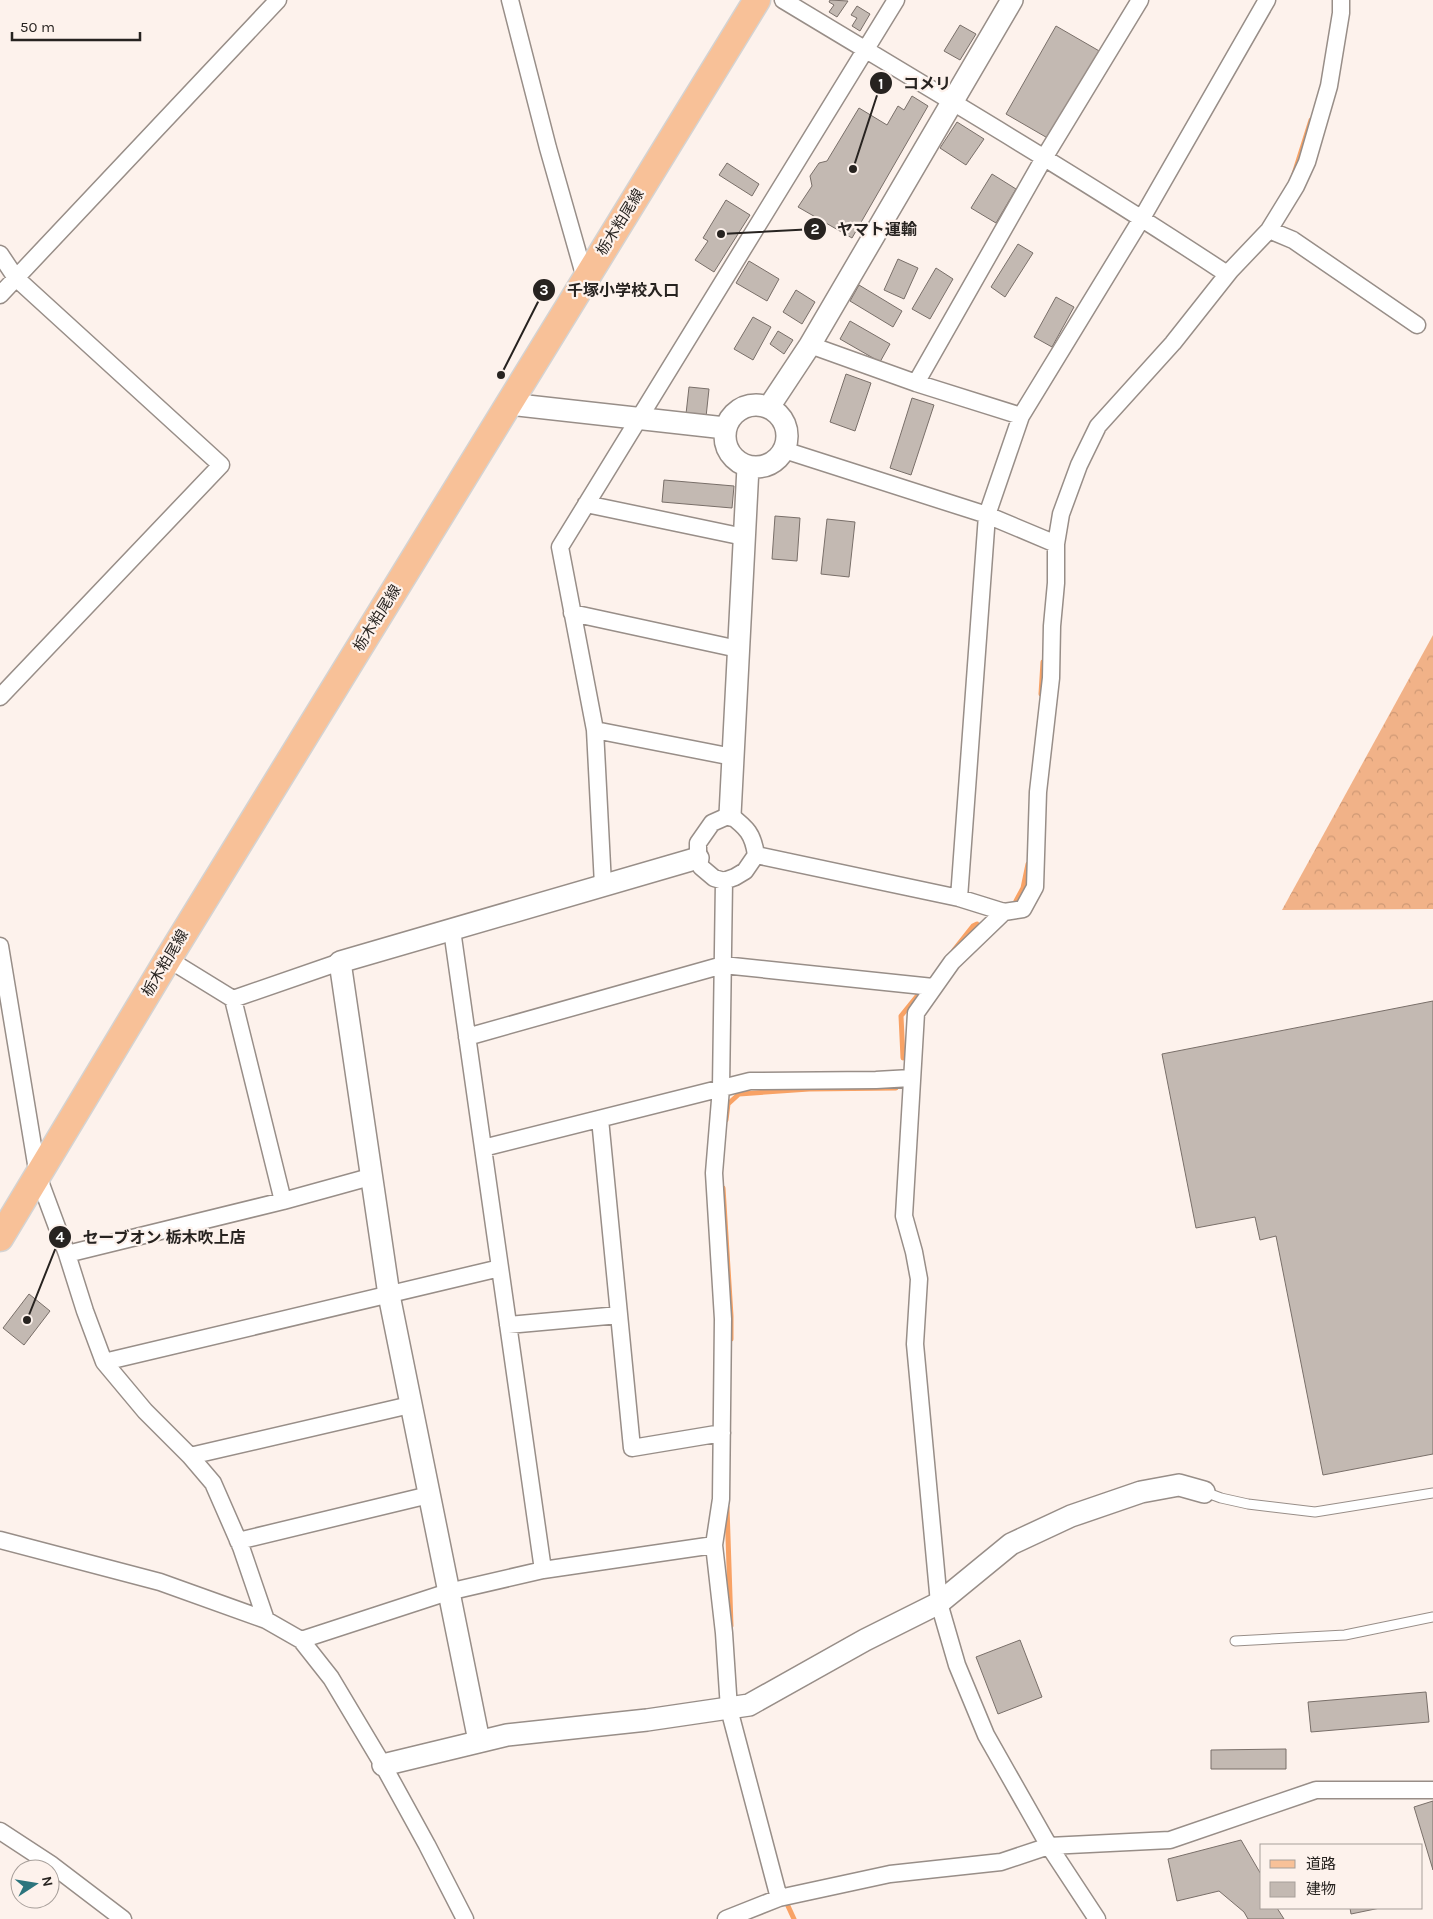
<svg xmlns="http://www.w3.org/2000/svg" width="1433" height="1919" viewBox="0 0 1433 1919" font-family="Karla,'Noto Sans JP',sans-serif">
  <defs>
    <pattern id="forest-crowns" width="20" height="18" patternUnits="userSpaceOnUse" patternTransform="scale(1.25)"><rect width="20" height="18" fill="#f1b288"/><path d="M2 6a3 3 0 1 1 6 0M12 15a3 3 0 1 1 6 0" fill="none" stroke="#cf9975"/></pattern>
  </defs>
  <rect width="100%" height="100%" fill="#fdf2ec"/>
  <path fill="url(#forest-crowns)" d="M1433,635V909L1282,910Z"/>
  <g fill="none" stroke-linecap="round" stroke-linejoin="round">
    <path stroke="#f8a265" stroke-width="5" d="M1294,174L1311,120
      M1041,694L1043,662
      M1016,901L1023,888L1028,864
      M954,950L973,926L977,924
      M903,1058L901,1016L922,990
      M726,1120L728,1104L739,1094L809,1089L896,1088V1086
      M723,1188L731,1316V1339
      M727,1507L731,1626
      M788,1906L794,1919"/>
  </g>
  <path fill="#c3b9b2" stroke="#796f69" d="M830,0L848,1L837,17L829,12L834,5L829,2Z
    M857,6L870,14L860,31L852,26L857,18L851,15Z
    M960,25L976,34L960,60L944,51Z
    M1056,26L1101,52L1051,140L1006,114Z
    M912,96L928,106L852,238L798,207L812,186L810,176L819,163L827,161L859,108L887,125L898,106L904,110Z
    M957,122L984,139L966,165L940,148Z
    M727,163L759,184L752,196L719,175Z
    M992,174L1016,189L996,223L971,208Z
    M726,200L750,215L714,272L695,260L708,241L703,238Z
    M1018,244L1033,253L1005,297L991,287Z
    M898,259L918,268L904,299L884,290Z
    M749,261L779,279L767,301L736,283Z
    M936,268L953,279L930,319L912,309Z
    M859,285L902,311L893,327L850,301Z
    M796,290L815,302L802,324L783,312Z
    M1056,297L1074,307L1052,347L1034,337Z
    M753,317L771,327L753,360L734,349Z
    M850,321L890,344L880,362L840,339Z
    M778,331L793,340L784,354L770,344Z
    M846,374L871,383L855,431L830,422Z
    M689,387L709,389L706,417L686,414Z
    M912,398L934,405L911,475L890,468Z
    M664,480L734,486L732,508L662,502Z
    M775,516L800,518L797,561L772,559Z
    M827,519L855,522L849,577L821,574Z
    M1433,1001V1454L1323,1475L1276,1236L1260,1240L1255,1217L1196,1228L1162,1054Z
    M29,1294L50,1311L24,1345L3,1328Z
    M1020,1640L1042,1697L998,1714L976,1657Z
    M1426,1692L1429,1722L1311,1732L1308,1702Z
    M1286,1749V1769H1211V1750Z
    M1433,1801V1870L1414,1807Z
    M1241,1840L1262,1876V1908H1277L1284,1919H1248L1244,1912L1219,1891L1177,1901L1168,1859Z
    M1350,1908H1380L1351,1914Z"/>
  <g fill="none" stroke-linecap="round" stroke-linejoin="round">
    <g stroke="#988e88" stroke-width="11">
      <path id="service" d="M1205,1492L1221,1498L1248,1504L1315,1512L1433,1493
        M1235,1641L1345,1635L1433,1617"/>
    </g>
    <g stroke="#988e88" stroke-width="19">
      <path id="minor" d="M510,0L548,148L585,278
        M783,0C932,90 1082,178 1227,274
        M1269,230L1293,240L1417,325
        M0,254L16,278L221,465L0,697
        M0,295L278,0
        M810,345L916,383L1021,416
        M916,383L1044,158L1140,0
        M784,450L987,515L1056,544
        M586,504L744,537
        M572,613L738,649
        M595,730L733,757
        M756,855L745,871L735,877L724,881L714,878L701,867L698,858V843L712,823L730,815C747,828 753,834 756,855L959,898L987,515L1021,416L1142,218L1267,0
        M603,885L595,730L560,547L896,0
        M959,898L1004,912L1023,909L1035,887L1038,792L1051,678L1052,626L1056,583V544L1061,514L1079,465L1098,426L1173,343L1230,271L1269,230L1296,186L1307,162L1329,86L1341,13V0
        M1004,912L952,962L916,1013L904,1216L914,1252L919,1279L915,1344L939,1603L957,1665L986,1735L1049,1846L1097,1919
        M452,930L543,1570
        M0,946L38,1176L67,1254L85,1311L104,1362L500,1268
        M168,959L233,999
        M467,1037L723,965L933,987
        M600,1119L632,1448L722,1433
        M483,1148L750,1081L876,1080L911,1078
        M283,1201L233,999L340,962
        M67,1254L283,1201L370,1177
        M508,1325L619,1315
        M104,1362L145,1411L190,1456L213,1483L241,1547L266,1620
        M190,1456L410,1405
        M0,1540L160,1582L266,1620L301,1640L331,1678L383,1765L427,1845L465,1919
        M238,1541L429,1495
        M714,1545L721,1499L723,1319L714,1173L721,1088L724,881
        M301,1640L448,1592L543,1570L714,1545L724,1633L729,1709L779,1898
        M0,1831L52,1865L123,1919
        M726,1919L779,1898L890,1874L1001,1862L1049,1846L1170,1840L1316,1790H1433"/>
    </g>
    <g stroke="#988e88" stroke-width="24">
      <path id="tertiary" d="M509,404L725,428
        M725 436a31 31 0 1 1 62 0a31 31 0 1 1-62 0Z
        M769,407L810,345L1012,0
        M730,815L748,467
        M479,1741L389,1295L340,962L698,858
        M383,1765L507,1735L647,1720L749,1705L865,1640L939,1603L1011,1544L1071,1516L1141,1492L1179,1485L1204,1492"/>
    </g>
    <g stroke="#d4d3d2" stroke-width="29">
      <path id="primary" d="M0,1238L168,959L757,0"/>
    </g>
    <use href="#service" stroke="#fff" stroke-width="9"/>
    <use href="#minor" stroke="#fff" stroke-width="16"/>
    <use href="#tertiary" stroke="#fff" stroke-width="21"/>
    <use href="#primary" stroke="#f8c198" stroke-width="26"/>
  </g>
  <g text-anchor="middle" stroke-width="4.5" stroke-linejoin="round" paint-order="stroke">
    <g font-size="15" fill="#272320" stroke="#fdf2ec">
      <text transform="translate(620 222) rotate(-58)" y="5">栃木粕尾線</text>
      <text transform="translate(377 618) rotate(-58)" y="5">栃木粕尾線</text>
      <text transform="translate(165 963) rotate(-59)" y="5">栃木粕尾線</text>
    </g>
  </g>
  <path fill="none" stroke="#272320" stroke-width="2" d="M853 169L881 83M721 234L815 229M501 375L544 290M27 1320L60 1237"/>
  <g fill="#272320" stroke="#fdf2ec" stroke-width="2">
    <circle cx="853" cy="169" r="5"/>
    <circle cx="721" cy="234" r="5"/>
    <circle cx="501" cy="375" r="5"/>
    <circle cx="27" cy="1320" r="5"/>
    <circle cx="881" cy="83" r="12"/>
    <circle cx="815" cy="229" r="12"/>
    <circle cx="544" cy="290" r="12"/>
    <circle cx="60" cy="1237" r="12"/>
  </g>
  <g font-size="15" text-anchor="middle" font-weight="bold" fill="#fff">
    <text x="881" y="89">1</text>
    <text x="815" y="234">2</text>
    <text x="544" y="295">3</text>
    <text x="60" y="1242">4</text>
  </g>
  <g font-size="16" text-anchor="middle" font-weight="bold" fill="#272320" stroke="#fdf2ec" stroke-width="4.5" stroke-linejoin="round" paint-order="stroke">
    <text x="927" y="89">コメリ</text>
    <text x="877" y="235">ヤマト運輸</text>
    <text x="623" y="296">千塚小学校入口</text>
    <text x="164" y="1243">セーブオン 栃木吹上店</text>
  </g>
  <rect x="1260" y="1844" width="162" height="65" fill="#fdf2ec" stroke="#a79f9a"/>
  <rect x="1270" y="1860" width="25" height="8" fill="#f8c198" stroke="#a79f9a"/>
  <text x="1306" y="1869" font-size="15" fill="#272320">道路</text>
  <rect x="1270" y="1882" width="25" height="15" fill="#c3b9b2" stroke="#a79f9a"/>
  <text x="1306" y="1894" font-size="15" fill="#272320">建物</text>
  <g transform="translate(35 1884) rotate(78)"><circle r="24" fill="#fdf2ec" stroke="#a79f9a"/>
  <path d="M0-4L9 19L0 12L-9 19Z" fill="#2c757d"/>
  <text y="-8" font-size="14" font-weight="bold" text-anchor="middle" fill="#272320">N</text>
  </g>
  <path d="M12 32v8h128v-8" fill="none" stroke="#272320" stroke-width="2.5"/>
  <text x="20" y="32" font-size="15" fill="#272320" stroke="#fdf2ec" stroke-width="4" paint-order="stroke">50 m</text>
</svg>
